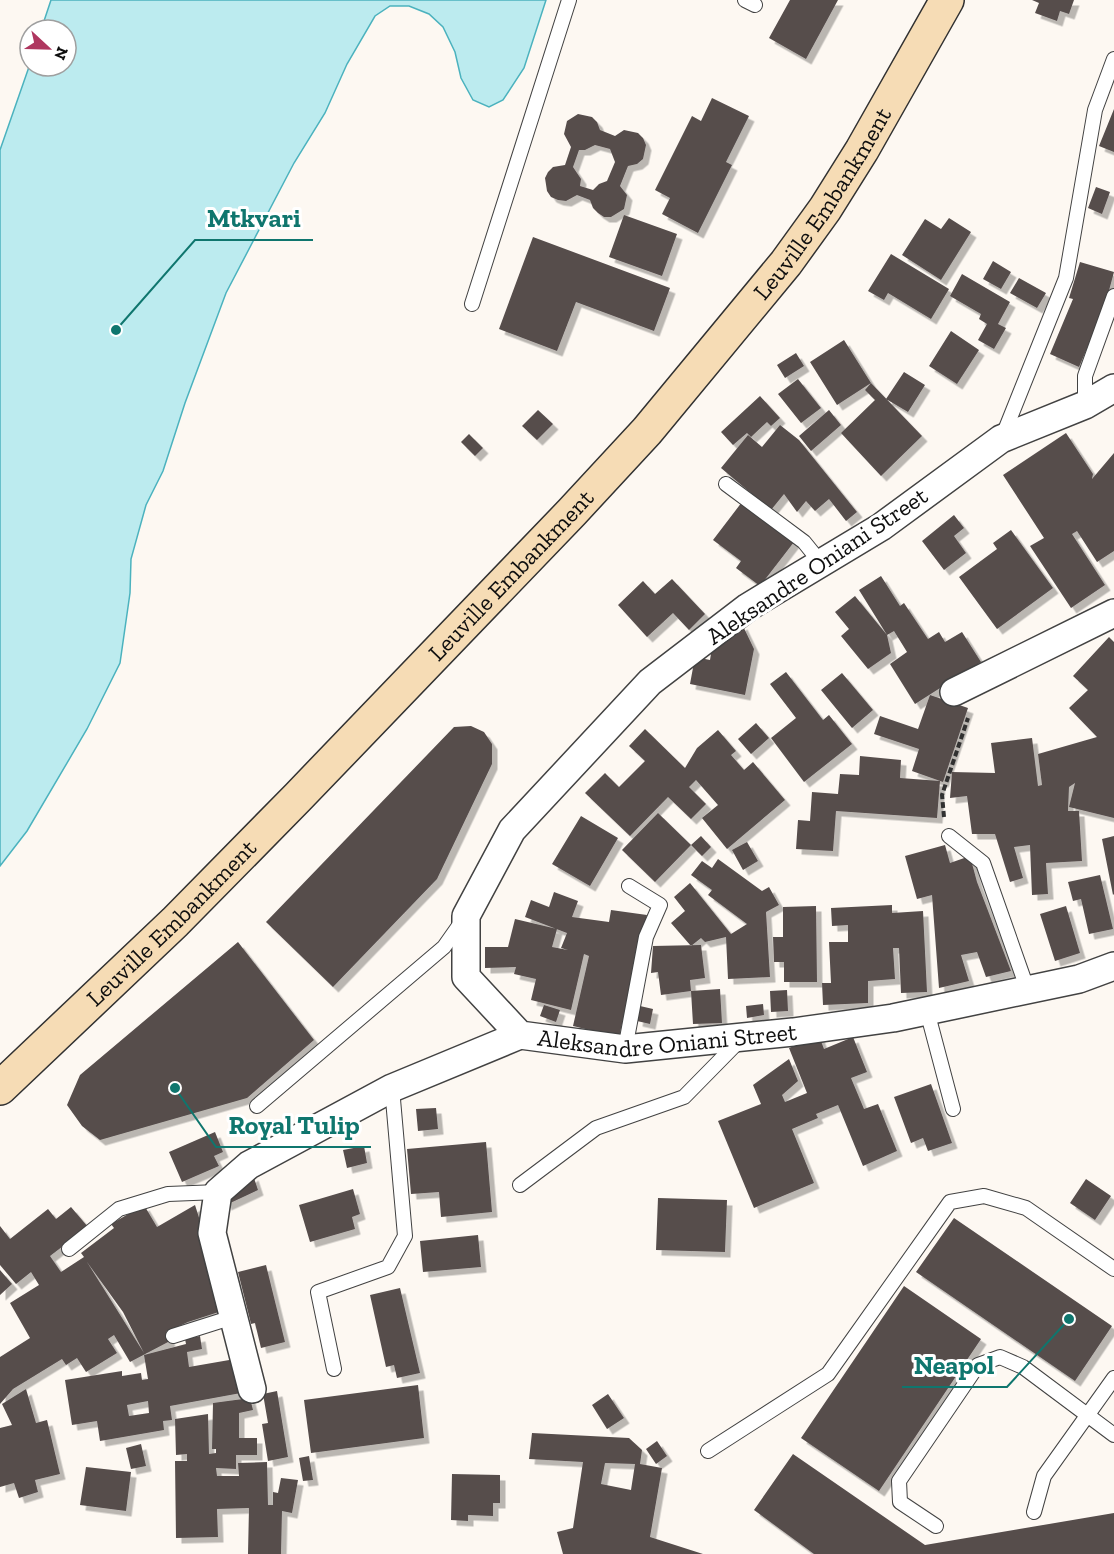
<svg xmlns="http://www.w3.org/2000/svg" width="1114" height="1554" viewBox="0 0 1114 1554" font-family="'Zilla Slab',serif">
  <defs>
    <filter id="shadow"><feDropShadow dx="5.5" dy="5.5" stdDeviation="0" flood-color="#0004"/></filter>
  </defs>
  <rect width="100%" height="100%" fill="#fdf8f2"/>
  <path fill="#bcebef" stroke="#4bb2be" stroke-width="1.5" d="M51,0H546L524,68L503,100L489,107L473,100L461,78L455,52L443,27L429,14L409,6H390L375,16L347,64L325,113L294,163L226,293L185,403L163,471L146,505L131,559L130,593L120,663L87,729L27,831L0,866V150L30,64V66H66V30H41Z"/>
  <path fill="#564d4c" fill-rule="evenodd" filter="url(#shadow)" d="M790,0H838L806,59L769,38Z
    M1032,0H1074L1069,14L1060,11L1057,21L1035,13L1039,3Z
    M712,98L749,116L726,162L732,165L698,233L662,214L670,198L655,190L692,116L701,121Z
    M1114,109V152L1099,146Z
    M578,114L592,117L597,122L600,130L615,136L624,130L638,133L643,138L646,145L643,159L637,164L628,166L620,186L627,195L624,209L611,217H604L598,213L593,208L590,200L577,195L566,201L558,200L551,197L547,191L545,178L548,172L553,167L565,165L571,147L564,134L567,121ZM595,145L610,149L615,162L607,181L599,184L593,190L580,186L581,179L573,167L579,150H585Z
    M1096,187L1110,192L1102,214L1088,208Z
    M624,215L677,234L662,276L609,257Z
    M949,218L971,232L941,280L902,255L925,219L941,229Z
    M533,237L670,288L654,331L576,302L557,351L499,329Z
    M891,254L949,289L931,319L888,293L884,300L868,291Z
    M993,261L1011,272L1001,289L983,279Z
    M1080,262L1114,272L1104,309L1079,367L1050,354L1073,299L1069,298Z
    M962,274L1010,302L998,324L1006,328L994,349L978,340L987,324L979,319L981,314L950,296Z
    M1019,278L1046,293L1037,308L1010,293Z
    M951,331L979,350L957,384L929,366Z
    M844,340L871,383L922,436L881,476L841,433L875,400L865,390L871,383L837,405L810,362Z
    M796,353L804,366L785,378L777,365Z
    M904,372L925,385L908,412L886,399Z
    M798,379L821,408L801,423L778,394Z
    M760,396L780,418L771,426L767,422L751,437L747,433L733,445L721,432Z
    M538,410L553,424L537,440L522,426Z
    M829,410L841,425L811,451L799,436Z
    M780,425L799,440L857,512L846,521L829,499L815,511L806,501L797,512L784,494L771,510L721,468L748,435L762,447Z
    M1066,433L1093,474L1092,479L1114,453V551L1097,562L1077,531L1072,534L1105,585L1071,608L1030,546L1044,538L1003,475Z
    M469,434L483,448L475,456L461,442Z
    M742,502L794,542L760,586L736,568L741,561L713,540Z
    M954,515L964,528L954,536L966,553L944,570L922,541Z
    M1011,530L1053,588L997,629L959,577L997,549L993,543Z
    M881,576L900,606L904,603L928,639L939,632L945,642L962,632L981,662L915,704L890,664L907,652L894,631L887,635L859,590Z
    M672,579L705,614L689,630L673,613L647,637L618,605L643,581L655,594Z
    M855,596L887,635L891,653L868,669L841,636L849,629L835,612Z
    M742,624L754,649L745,695L690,684L695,657L710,660L713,641Z
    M1109,637L1114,642V818L1069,807L1075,783L1069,787L1068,811H1079L1082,861L1046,863L1048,894L1032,895L1030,845L1014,847L1023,878L1010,882L995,834H972L967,796L950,798L952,772L995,773L991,743L1032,738L1038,786L1042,785L1038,754L1097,737L1069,708L1088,690L1073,676Z
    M786,672L823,720L829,715L852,744L804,782L771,738L796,718L770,684Z
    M842,673L873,710L852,728L821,690Z
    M930,695L968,708L943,782L912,771L919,749L874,734L880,716L918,729Z
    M756,723L769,738L751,754L738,739Z
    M471,726L484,732L492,744V764L437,879L333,987L266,922L454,727Z
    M645,729L685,768L697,748L718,730L736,751L731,755L744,770L753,762L785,800L727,849L702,818L718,805L696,780L689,787L706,804L691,819L668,797L630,836L585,793L605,773L619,787L645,761L629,746Z
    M860,756L901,760L900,778L940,781L937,818L836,811L833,851L796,849L798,820L810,821L812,792L838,794L840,774L859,775Z
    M658,813L691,845L655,882L622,850Z
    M581,816L618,838L590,886L552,864Z
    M701,836L711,847L702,856L691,845Z
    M1114,836V894L1113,895L1102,839Z
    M747,842L758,861L743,870L732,850Z
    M945,845L950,863L970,856L977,882L1011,971L986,977L977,952L961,955L969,981L939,988L932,895L917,899L905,856Z
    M718,859L762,891L769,887L779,905L766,912L770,977L728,979L726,937L705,942L701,938L691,946L671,923L685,911L674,897L690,883L731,934L747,924L708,895L712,890L691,875L702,861L712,868Z
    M1100,875L1113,929L1089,934L1081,899L1073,901L1068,882Z
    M554,892L578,901L572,917L609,922L611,910L647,915L619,1037L573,1026L589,956L584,954L571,1010L531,1000L536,979L514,974L516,967L485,968V947H508L515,919L557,929L552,947L568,950L561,948L567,933L525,917L531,900L549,907Z
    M892,905V913L923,911L927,992L901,993L899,948H893L895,979L868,981V1003L823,1005L822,983H831L829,942H848V925L832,926L831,908Z
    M816,906L817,982H784V962H774L773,937H783V907Z
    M1066,906L1080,953L1055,961L1040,914Z
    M238,942L314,1040L247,1098L100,1140L82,1126L67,1105L80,1075Z
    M701,945L705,978L690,980L691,991L661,995L658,972L651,973L653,946Z
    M720,989L722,1023L693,1024L691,991Z
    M787,990L788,1011L771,1012L770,991Z
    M763,1004L764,1015L747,1018L746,1006Z
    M544,1005L560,1010L556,1022L540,1016Z
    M640,1006L653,1009L650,1024L637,1021Z
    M819,1036L824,1049L853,1037L867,1072L851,1078L864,1109L878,1104L897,1151L863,1166L838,1105L816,1114L818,1118L792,1129L814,1183L754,1208L718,1121L761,1104L753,1085L789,1059L798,1081L782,1095L785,1102L807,1093L789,1048Z
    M931,1084L952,1143L928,1151L923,1138L911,1143L894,1097Z
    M436,1108L438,1129L418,1131L416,1109Z
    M215,1132L223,1152L214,1156L219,1166L182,1182L169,1152Z
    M486,1142L492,1212L441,1217L439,1192L411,1194L407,1149Z
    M364,1146L367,1163L347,1168L343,1150Z
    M253,1175L258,1190L226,1205L224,1198Z
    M1086,1179L1111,1196L1095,1220L1070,1203Z
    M353,1189L360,1214L352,1217L355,1229L310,1242L299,1205Z
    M658,1198L727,1200L725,1252L656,1250Z
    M144,1205L157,1227L195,1205L228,1309L188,1322L166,1332L170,1341L130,1362L114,1335L108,1339L117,1353L86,1372L77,1358L66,1365L62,1359L13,1389L0,1404V1357L30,1338L10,1303L39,1285L31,1272L16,1284L0,1265V1226L10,1239L48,1209L56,1219L71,1207L88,1227L50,1256L61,1272L84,1257L81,1253L114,1228L111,1224ZM87,1262L123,1312L144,1353Z
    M954,1218L1112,1326L1075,1381L916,1272Z
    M478,1235L481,1267L423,1272L420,1241Z
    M266,1265L285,1342L261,1348L255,1323L251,1324L238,1272Z
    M0,1270L12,1284L0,1295Z
    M904,1286L981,1339L879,1491L801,1438Z
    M400,1288L420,1373L397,1378L394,1365L386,1367L370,1295Z
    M200,1336L202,1349L187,1352L189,1367L235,1359L241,1393L170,1406L172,1420L163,1421L164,1430L100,1441L97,1421L72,1425L65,1380L122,1371V1376L141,1373L142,1380L148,1379L144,1355L186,1344L185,1339ZM148,1401L149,1413L129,1416L127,1405Z
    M418,1385L424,1438L311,1453L304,1400Z
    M26,1389L36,1423L47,1420L60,1474L35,1480L38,1492L19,1498L14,1483L0,1487V1428L12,1425L2,1404Z
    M277,1391L288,1457L268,1461L262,1424L268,1423L263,1394Z
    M608,1394L624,1418L607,1429L592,1405Z
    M250,1398L253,1410L239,1413V1438H257V1455H236V1469L216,1468L217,1476H239L238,1463L267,1462L268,1505H273V1492L278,1493L281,1478L298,1480L292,1513L282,1511L281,1554H248L249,1508L217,1509L218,1537L176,1538L175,1461H187V1454L176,1455L175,1419L208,1414L209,1454L216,1453V1449H212L213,1403Z
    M532,1433L629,1438L642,1450L640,1464L662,1468L650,1537L703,1554H563L557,1532L573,1528L583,1462L529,1459ZM605,1463L635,1464L631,1490L601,1484Z
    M657,1441L667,1456L656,1464L646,1449Z
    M141,1444L146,1466L131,1469L126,1448Z
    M793,1454L925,1545L1114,1513V1554H814L754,1510Z
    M309,1456L313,1480L303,1481L299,1458Z
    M86,1467L131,1472L126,1511L80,1505Z
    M452,1474L500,1475V1503H493V1516L468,1515V1521L451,1520Z"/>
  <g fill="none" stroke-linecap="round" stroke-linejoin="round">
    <g stroke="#424242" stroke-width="16">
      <path id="service" d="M745,0L755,5
        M472,304L569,0
        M1085,405V376L1114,296
        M1002,438L1066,278L1095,110L1114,59
        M726,484L804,542L821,563
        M949,836L983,863L1027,988
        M927,1011L953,1109
        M625,1049L646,937L660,905L629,886
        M257,1106L444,947L463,920
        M520,1185L596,1128L684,1097L739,1041
        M69,1249L119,1209L168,1194L218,1192
        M173,1336L233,1317
        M334,1369L318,1292L388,1267L405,1236L392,1088
        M708,1451L828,1374L950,1202L984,1196L1026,1208L1114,1269
        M1034,1512L1044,1476L1114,1378
        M936,1526L900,1502L899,1481L978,1365L1000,1357L1023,1367L1114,1435"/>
    </g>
    <g stroke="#424242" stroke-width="30">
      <g id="minor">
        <path id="s1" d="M1114,388L1085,405L1001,439L881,527L748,607L650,682L512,830L466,916V977L520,1035L625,1049L793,1032L893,1018L1079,979L1114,966"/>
        <path d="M954,692L1114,613"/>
        <path d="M252,1389L212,1233L218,1192L249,1165L392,1088L520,1035"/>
      </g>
    </g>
    <g stroke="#313131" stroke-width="36">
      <g id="secondary">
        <path id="s2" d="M0,1088L175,922L298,797L572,512L647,431L786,263L825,209L862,150L947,0"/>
      </g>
    </g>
    <path stroke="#313131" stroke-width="4" stroke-dasharray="6 3" stroke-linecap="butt" d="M944,817L942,795L968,718"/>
    <use href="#service" stroke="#fff" stroke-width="14"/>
    <use href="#minor" stroke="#fff" stroke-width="27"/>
    <use href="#secondary" stroke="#f6dcb5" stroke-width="33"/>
  </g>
  <g text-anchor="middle" stroke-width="6" stroke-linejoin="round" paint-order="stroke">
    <g font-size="24" fill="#0f0f0f" stroke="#fff">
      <text dy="8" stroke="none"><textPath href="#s2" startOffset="1210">Leuville Embankment</textPath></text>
      <text transform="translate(817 566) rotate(-34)" y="8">Aleksandre Oniani Street</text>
      <text dy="8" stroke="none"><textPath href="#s2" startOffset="724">Leuville Embankment</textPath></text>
      <text dy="8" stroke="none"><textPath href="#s2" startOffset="238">Leuville Embankment</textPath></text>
      <text dy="8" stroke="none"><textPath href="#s1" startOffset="1140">Aleksandre Oniani Street</textPath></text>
    </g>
  </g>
  <path fill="none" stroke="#0f766e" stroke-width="2" d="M116 330L195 240H313M175 1088L216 1147H371M1069 1319L1007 1387H902"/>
  <g fill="#0f766e" stroke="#fff" stroke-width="2">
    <circle cx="116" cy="330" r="6"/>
    <circle cx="175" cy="1088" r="6"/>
    <circle cx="1069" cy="1319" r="6"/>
  </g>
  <g font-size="26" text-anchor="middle" font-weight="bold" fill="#0f766e" stroke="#fff" stroke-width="6" stroke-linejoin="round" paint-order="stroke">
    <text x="254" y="227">Mtkvari</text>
    <text x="294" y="1134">Royal Tulip</text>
    <text x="954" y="1374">Neapol</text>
  </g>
  <g transform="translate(48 48) rotate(112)"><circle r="28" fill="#ffffff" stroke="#9f9f9f" stroke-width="1.5"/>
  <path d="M0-4.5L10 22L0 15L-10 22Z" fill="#af365f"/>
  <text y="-9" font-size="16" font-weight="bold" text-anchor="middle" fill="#0f0f0f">N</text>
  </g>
</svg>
